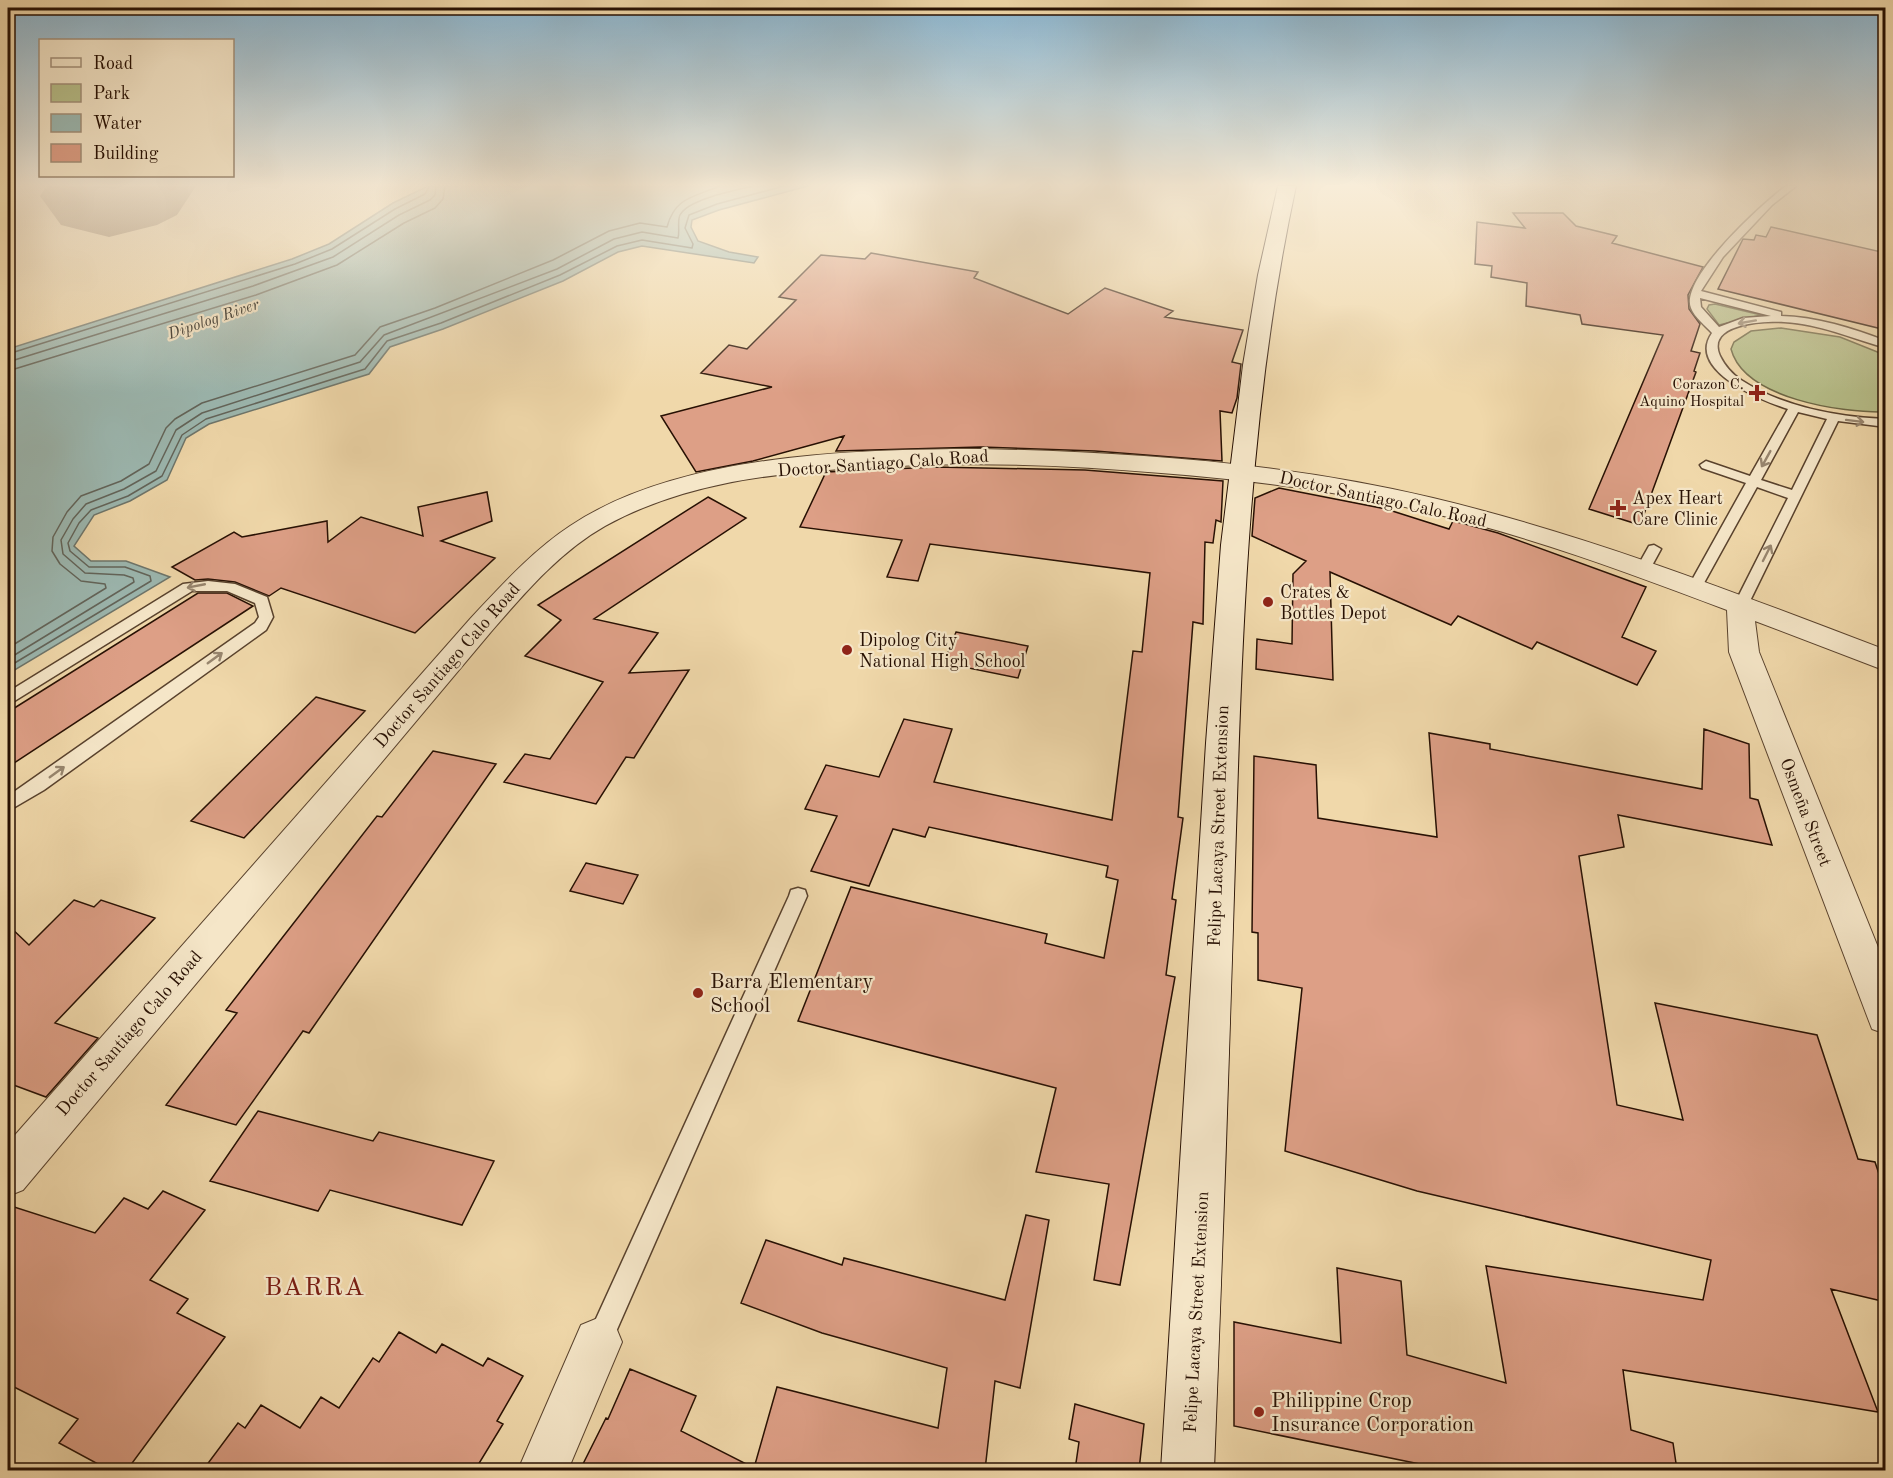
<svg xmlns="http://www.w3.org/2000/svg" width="1893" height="1478" viewBox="0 0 1893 1478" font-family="'Old Standard TT',serif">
  <rect width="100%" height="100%" fill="#f0d8aa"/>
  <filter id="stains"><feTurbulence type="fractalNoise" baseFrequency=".00333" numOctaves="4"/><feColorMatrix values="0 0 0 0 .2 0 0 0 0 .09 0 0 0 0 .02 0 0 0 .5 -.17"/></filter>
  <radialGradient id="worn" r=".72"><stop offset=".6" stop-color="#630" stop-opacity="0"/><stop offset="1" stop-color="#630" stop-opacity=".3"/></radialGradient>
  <path fill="#b7bf8a" stroke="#6f6846" stroke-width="1.5" d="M1715,304L1761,315L1719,325L1707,309L1709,305Z
    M1781,328L1840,337L1885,355V412C1843,413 1744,399 1731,349L1734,342L1751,331Z"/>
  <path fill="#9cb8b1" stroke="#6d756b" stroke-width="1.5" d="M428,186H808L719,210L692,220L691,227L698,241L729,252L758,257L754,263L642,246L618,252L563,281L443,329L390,347L369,374L209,424L186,438L167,480L130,501L94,515L74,546L91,561H126L170,577L8,674V349L292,259L329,244L393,203Z"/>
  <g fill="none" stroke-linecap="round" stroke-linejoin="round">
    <path stroke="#62645a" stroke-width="1.5" d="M8,354L295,264L332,249L395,209L425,194L429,186
      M8,362L253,286L333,257L399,215L430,200L435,195L436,186
      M8,371L256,295L337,265L404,223L435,208L443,199L445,186
      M8,648L106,588L105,584L81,581L60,564L52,551L53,537L67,512L81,496L121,481L149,464L166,428L175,419L202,403L355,355L380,327L435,308L553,260L609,231L640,223L667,227C675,197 694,197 720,186
      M8,659L134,582L133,578L124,575L85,573L63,554L61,540L73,519L86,504L124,489L156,471L176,430L202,413L360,362L384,335L557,269L614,239L642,232L678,238C680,231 677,221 680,215C688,199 737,190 754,186
      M8,667L151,581L150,576L125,567H89L70,551L68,543L79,523L91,510L128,496L162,476L182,435L206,419L365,369L387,341L441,323L560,275L617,246L642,240L692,248L693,244L685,228L689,215L717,204L784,186"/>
    <path fill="#8c7456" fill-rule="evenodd" d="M47,186H196L177,215L157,225L109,237L61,225L40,196Z"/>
  </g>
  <path fill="#dd9f86" stroke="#271003" stroke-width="1.5" d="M1513,213H1563L1576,226L1617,236L1612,243L1703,267L1688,295L1689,309L1700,324L1691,351L1700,353L1694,371L1696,372L1640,525L1589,509L1663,335L1582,324L1580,315L1526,306L1527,283L1491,277L1492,266L1475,264L1477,222L1525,228Z
    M1771,227L1886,253V330L1718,289L1743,239L1754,240L1756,235L1766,237Z
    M871,253L978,272L974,278L1068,314L1105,288L1173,311L1165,317L1243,330L1232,362L1241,364L1237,398L1232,413L1220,411L1222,461L1095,451L981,447L836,451L844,436L753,461L696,472L661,416L772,387L701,373L729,345L747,349L796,300L779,297L821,255L865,259Z
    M935,467L1085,470L1223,481L1221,522L1216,520L1213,543L1205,542L1203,624L1193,622L1178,817L1183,818L1172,899L1176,900L1166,975L1175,977L1120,1285L1094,1280L1109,1184L1036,1172L1056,1088L798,1021L851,887L1047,934L1045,943L1104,958L1118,880L1106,877L1108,866L929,827L925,837L893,829L869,886L811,871L837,816L805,809L826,765L879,777L904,719L952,729L934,782L1112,820L1133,651L1142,652L1150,573L930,544L918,581L887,577L902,540L800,527L826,472Z
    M1279,488L1386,509L1449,529L1453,521L1465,524L1498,533L1646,587L1622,637L1656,651L1637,685L1537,642L1532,649L1458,616L1451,625L1330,572L1333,680L1256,669L1257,639L1292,644L1293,574L1306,561L1252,536L1255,498Z
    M487,492L492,521L441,541L495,558L415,633L281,588L269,596L235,582L208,579L195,580L172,567L234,532L242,537L327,521L328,542L361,517L423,536L418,507Z
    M708,497L746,518L594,619L658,633L629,673L689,670L634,758L626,757L596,804L504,782L525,754L550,759L603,682L525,656L561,620L538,605Z
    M198,593H227L253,606L8,767V712Z
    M956,632L1028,646L1018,678L944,663Z
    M316,697L365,711L244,838L191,821Z
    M1704,729L1749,744L1750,798L1758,800L1772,845L1618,815L1624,847L1579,856L1617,1105L1683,1120L1655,1003L1817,1035L1858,1159L1875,1162L1886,1195V1302L1831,1289L1878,1412L1623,1370L1631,1430L1673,1443L1677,1470H1449L1234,1426V1322L1341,1343L1337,1268L1401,1281L1407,1355L1506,1383L1486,1266L1703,1300L1711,1260L1417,1191L1285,1151L1302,988L1258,980V933L1252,932L1254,756L1316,765L1318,818L1437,837L1429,733L1490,744V749L1702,789Z
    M433,751L496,764L309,1033L303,1031L236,1125L166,1105L237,1013L226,1010L377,816L382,817Z
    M586,863L638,875L623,904L570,891Z
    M74,900L94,907L101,900L155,918L55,1023L98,1038L46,1097L8,1083V925L29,945Z
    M258,1111L373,1141L379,1132L494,1161L462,1225L330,1190L318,1211L210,1181Z
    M163,1191L205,1210L150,1280L188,1299L177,1313L225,1337L127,1470H109L59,1443L78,1419L8,1384V1205L95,1233L124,1198L148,1209Z
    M1026,1215L1049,1220L1020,1388L995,1381L985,1470H580L606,1418L608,1419L630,1369L696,1396L681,1431L754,1468L777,1387L938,1428L947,1368L822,1333L741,1303L766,1240L842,1265L844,1258L1005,1300Z
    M399,1332L436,1353L442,1344L483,1366L488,1358L523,1376L497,1421L503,1424L475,1470H203L238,1423L245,1428L261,1405L300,1428L321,1397L339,1408L373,1358L379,1362Z
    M1075,1404L1144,1424L1139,1470H1075L1079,1442L1069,1439Z"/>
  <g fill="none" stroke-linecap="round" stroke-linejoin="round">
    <g stroke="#59422d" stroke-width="3">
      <path id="lane" d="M1786,186H1796L1772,205L1723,257L1701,291L1781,312V316C1817,317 1852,328 1886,341V348C1851,338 1820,324 1784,322C1765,321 1705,323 1720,356C1725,366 1732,374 1741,380C1782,407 1838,417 1886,419V427L1838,421L1748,605L1741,610L1734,605L1788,498L1757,487L1699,592H1689L1687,589L1746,483L1702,468L1700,465L1706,461L1750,476L1788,409C1762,401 1686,370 1712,333C1706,326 1694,317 1691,308C1679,279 1763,203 1786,186ZM1700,298L1771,316L1743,318L1719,327L1701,307ZM1798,412L1827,419L1792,490L1761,480Z
        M1654,545L1661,549L1649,571L1647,574H1637L1635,571L1649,546Z
        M208,581L235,584L267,597L273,617L266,630L44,790L8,811V796L255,623L259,617L255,603L227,591H192L8,705V692L183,584Z
        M798,888L805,890L807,896L608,1350L599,1353L590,1350L587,1341L590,1332L789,896L791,890Z"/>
    </g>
    <g stroke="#59422d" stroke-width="2">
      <path id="street" d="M981,449C1132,452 1286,463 1433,498C1588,535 1736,593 1886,650V671L1755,621L1759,652L1886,967V1034L1872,1029L1867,1016L1729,652L1727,610C1629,573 1530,536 1427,512C1340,491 1251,480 1161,473C1060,464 960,461 859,468C772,473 683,483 605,526C559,552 524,594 490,633L23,1190L8,1196V1143L470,619C501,586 532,551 570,526C678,454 854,449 981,449Z
        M598,1318L615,1325L622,1342L568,1470H518L581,1325Z"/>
    </g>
    <g stroke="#271003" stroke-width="2">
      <path id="secondary" d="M1278,186H1296C1248,408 1242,636 1235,862C1229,1065 1222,1267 1214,1470H1161L1206,743L1221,545L1243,365L1258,275Z"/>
    </g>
    <use href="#lane" fill="#f5e6c8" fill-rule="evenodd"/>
    <use href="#street" fill="#f5e6c8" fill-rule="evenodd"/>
    <use href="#secondary" fill="#f5e6c8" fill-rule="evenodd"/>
  </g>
  <defs><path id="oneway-shaft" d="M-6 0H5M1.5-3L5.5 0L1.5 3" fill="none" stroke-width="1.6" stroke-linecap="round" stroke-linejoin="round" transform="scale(1.5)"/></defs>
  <g stroke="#98866f">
    <use href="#oneway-shaft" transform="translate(1747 322) rotate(170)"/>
    <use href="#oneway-shaft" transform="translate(1855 421) rotate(7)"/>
    <use href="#oneway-shaft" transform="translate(1766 459) rotate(119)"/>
    <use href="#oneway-shaft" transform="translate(1767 553) rotate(-63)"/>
    <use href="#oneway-shaft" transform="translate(196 586) rotate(169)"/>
    <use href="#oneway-shaft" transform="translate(215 658) rotate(-36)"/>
    <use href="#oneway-shaft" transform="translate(57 772) rotate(-36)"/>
  </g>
  <linearGradient id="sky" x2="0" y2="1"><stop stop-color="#89b6d2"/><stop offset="0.47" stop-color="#f8edd9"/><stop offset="1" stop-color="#f8edd9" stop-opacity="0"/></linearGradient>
  <rect width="1893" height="393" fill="url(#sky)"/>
  <g fill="#8f2418" stroke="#f5e6c8" stroke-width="2">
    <path d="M1754 384h6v6h6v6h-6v6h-6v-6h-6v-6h6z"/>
    <path d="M1615 499h6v6h6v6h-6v6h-6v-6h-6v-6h6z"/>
    <circle cx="1268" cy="602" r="6"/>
    <circle cx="847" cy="650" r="6"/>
    <circle cx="698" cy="993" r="6"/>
    <circle cx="1259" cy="1412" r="6"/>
  </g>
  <g text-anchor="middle" stroke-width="4.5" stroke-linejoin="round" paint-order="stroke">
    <g font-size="15" fill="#271003" stroke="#f5e6c8" text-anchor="end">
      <text x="1744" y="389">Corazon C.<tspan x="1744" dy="17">Aquino Hospital</tspan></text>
    </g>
    <g font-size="16" font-style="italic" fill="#504b40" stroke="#f5e6c8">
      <text transform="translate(213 318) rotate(-19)" y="6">Dipolog River</text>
    </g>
    <g font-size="18" fill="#271003" stroke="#f5e6c8">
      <text transform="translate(883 463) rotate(-4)" y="6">Doctor Santiago Calo Road</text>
      <text transform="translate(1383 499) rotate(12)" y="6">Doctor Santiago Calo Road</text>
      <text transform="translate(447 665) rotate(-49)" y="6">Doctor Santiago Calo Road</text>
      <text transform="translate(1806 812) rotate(69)" y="6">Osmeña Street</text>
      <text transform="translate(1218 826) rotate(-88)" y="6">Felipe Lacaya Street Extension</text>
      <text transform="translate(129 1033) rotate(-49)" y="6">Doctor Santiago Calo Road</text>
      <text transform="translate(1196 1312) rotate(-87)" y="6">Felipe Lacaya Street Extension</text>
    </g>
    <g font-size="18" fill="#271003" stroke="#f5e6c8" text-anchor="start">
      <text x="1632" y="504">Apex Heart<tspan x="1632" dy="21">Care Clinic</tspan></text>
      <text x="1280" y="598">Crates &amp;<tspan x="1280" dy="21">Bottles Depot</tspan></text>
      <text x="859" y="646">Dipolog City<tspan x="859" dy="21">National High School</tspan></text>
    </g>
    <g font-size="21" fill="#271003" stroke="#f5e6c8" text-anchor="start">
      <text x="710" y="988">Barra Elementary<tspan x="710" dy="24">School</tspan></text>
      <text x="1271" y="1407">Philippine Crop<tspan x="1271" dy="24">Insurance Corporation</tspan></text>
    </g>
    <g font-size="26" letter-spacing="1.5" fill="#7a1f14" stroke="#f5e6c8">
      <text x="315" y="1295">BARRA</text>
    </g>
  </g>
  <rect width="1893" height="1478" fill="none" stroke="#f0d8aa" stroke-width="30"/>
  <rect x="9" y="9" width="1875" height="1460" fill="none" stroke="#271003" stroke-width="3"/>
  <rect x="15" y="15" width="1863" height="1448" fill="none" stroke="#271003" stroke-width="1.5"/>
  <rect x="39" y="39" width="195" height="138" fill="#f5e6c8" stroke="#a39079" stroke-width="1.5"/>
  <rect x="51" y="58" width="30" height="9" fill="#f5e6c8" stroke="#a39079" stroke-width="1.5"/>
  <text x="93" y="69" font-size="18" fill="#271003">Road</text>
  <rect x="51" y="84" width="30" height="18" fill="#b7bf8a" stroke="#a39079" stroke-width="1.5"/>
  <text x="93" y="99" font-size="18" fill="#271003">Park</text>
  <rect x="51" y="114" width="30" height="18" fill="#9cb8b1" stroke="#a39079" stroke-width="1.5"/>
  <text x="93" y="129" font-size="18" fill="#271003">Water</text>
  <rect x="51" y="144" width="30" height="18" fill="#dd9f86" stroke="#a39079" stroke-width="1.5"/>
  <text x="93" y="159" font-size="18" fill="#271003">Building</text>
  <rect width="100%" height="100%" filter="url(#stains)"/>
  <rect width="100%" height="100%" fill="url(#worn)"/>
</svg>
